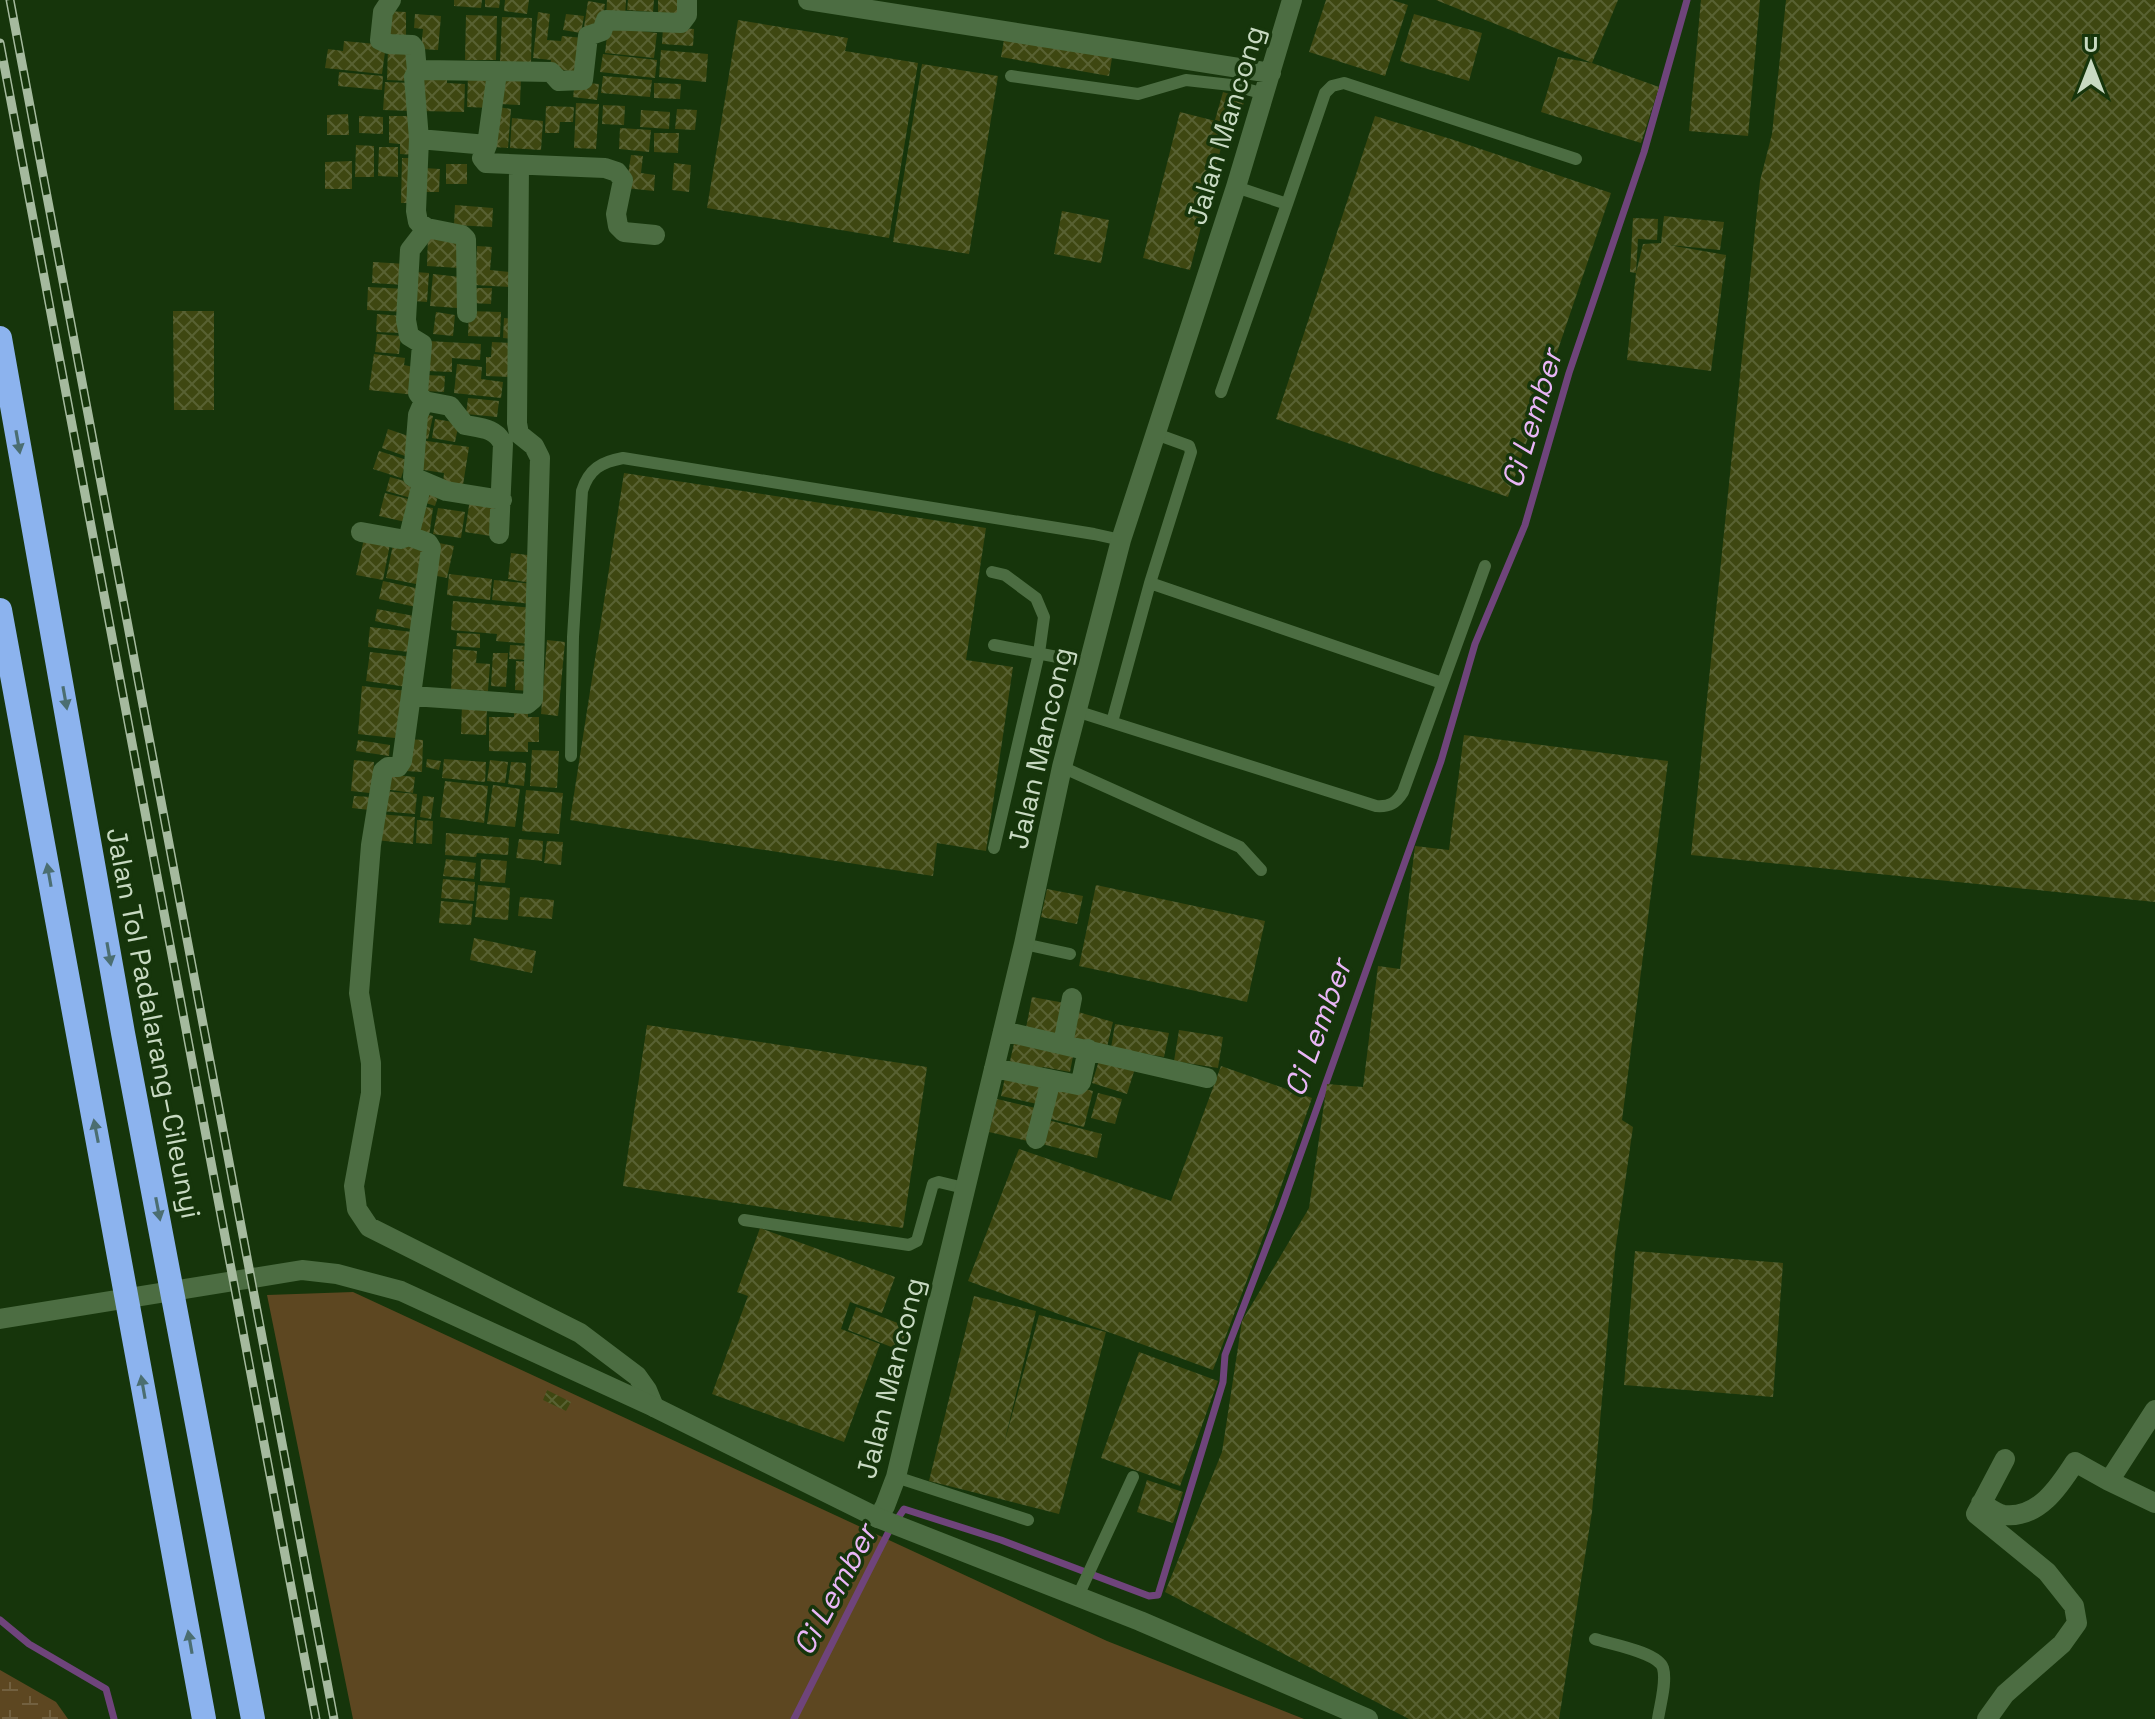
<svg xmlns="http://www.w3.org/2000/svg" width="2155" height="1719" viewBox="0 0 2155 1719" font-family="'Space Grotesk',sans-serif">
  <defs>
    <pattern id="wetland-marsh" width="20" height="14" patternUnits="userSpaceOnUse" patternTransform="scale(2)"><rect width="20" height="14" fill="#5d4721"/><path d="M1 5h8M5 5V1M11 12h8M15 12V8" fill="none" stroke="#736140"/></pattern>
    <pattern id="building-cross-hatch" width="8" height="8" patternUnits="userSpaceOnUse" patternTransform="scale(2)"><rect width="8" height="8" fill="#3e4711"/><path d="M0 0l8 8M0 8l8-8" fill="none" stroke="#586132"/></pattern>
  </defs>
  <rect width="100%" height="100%" fill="#16350b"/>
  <path fill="#5d4721" d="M353,1292L1107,1641L1304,1719H353L267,1295Z"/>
  <path fill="url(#wetland-marsh)" d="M0,1670L56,1702L68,1719H0Z"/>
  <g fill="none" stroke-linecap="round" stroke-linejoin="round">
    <path stroke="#6f447b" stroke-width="7" d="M0,1620L29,1644L106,1689L114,1719
      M794,1719L888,1533L904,1509L1001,1540L1149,1596L1158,1595L1223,1382L1225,1355L1282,1206L1441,761L1475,644L1525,525L1569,373L1644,152L1687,0"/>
  </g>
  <path fill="url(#building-cross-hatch)" d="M454,0H482L481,8L454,6Z
    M485,0H500L499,8L485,7Z
    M505,0H529L527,14L504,11Z
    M607,0H626L625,18L606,17Z
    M628,0H654L653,12L627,10Z
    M658,0H684V16L658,15Z
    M1326,0H1392L1408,5L1385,76L1309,52Z
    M1436,0H1618L1592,63Z
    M1701,0H1760L1748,136L1689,131Z
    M1786,0H2155V902L1691,855L1760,181L1772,134Z
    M588,1L605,4L601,30L584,27Z
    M386,11L406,12V38L385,37Z
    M538,12L550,14L547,40L561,41L562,36L584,38L580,72L550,69L551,60L533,58Z
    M415,14L441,16L438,50L421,49L423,29L414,28Z
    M566,14L584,16L581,33L563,30Z
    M1414,14L1482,33L1469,81L1400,61Z
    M466,15L497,16L496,60H465Z
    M502,17L532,18L531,63L500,62Z
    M738,20L848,38L845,51L918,63L889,238L707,208Z
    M608,27L657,33L654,58L605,53Z
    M663,27L694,29L693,46L662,44Z
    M1005,34L1113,52L1109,76L1001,57Z
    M344,41L386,45L382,74L325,68L328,49L343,51Z
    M388,46L412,47L411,81L387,80Z
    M661,50L708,54L706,82L659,77Z
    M603,54L657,60L655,78L600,72Z
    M1558,57L1592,63L1659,87L1641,143L1541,112Z
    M922,64L998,76L969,254L893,242Z
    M339,72L383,76L382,90L338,86Z
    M421,72H447V83L465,84L464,112L421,111Z
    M468,76L491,77L490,108L467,107Z
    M502,76L521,77L520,105L500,104Z
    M603,76L652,80L650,97L601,93Z
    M385,82L412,83L411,111L383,110Z
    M575,82L599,84L597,100L573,97Z
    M654,83L681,84L680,99L654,98Z
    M1223,92L1245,99L1237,126L1215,120Z
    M576,103L599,104L596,149L574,148Z
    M603,105L625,106L624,125L602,124Z
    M546,106L574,107L573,122H560L559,133H545Z
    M497,107L511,109L508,148L494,147Z
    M677,109L697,110L695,130L675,129Z
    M641,110L670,112L669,129L640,127Z
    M1180,112L1227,124L1190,270L1143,258Z
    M348,114L349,135H327V115Z
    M359,116L383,117V134L359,133Z
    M389,116H416L415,155L400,154V144L389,143Z
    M1375,116L1454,140L1611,193L1508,497L1276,419Z
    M512,118L543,121L541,150L510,148Z
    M620,128L651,130L649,152L619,149Z
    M654,133H679L678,153L654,152Z
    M356,145L374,146V177H355Z
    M379,147H398V177L378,176Z
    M631,155L643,156L641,173L655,175L654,191L626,188Z
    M402,158H416L415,203H401Z
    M352,161V189H325V162Z
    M674,163L691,165L689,192L672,190Z
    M446,164H467V184H446Z
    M424,168L440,169L439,192H423Z
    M455,205L493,208L492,227L454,225Z
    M1062,211L1109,220L1101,263L1054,254Z
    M1664,216L1724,222L1720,250L1669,245L1726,255L1711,371L1627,360L1636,273L1630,272L1633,218L1658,219L1657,240L1638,239L1636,273L1643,244L1661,243Z
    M428,235L461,237L459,268L427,266Z
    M477,246L492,247L490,270L510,272L509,287L475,285Z
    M373,262L406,264L405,285L372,283Z
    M415,272L429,273L427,302L414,301Z
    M433,274L460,277L457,308L430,306Z
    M368,287L408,289L406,312L367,310Z
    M470,288H492L491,304L470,303Z
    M173,311H214V410H174Z
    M469,311L501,312L500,337L468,336Z
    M436,312L455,315L453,336L433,334Z
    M377,314L403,316L402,333L376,332Z
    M504,318L516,319L514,339L503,338Z
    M377,334L401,336L399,354L375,352Z
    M428,341L481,344L480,360L452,358V372L427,371Z
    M492,342L511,343L510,377L486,376V357H491Z
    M374,354L405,358L404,365L418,368L415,395L369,390Z
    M457,364L482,367L481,379L503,382L501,398L454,393Z
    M427,375L445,376L444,392L425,391Z
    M468,398L499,401L497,417L466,414Z
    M424,414L433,416L428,439L419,437Z
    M435,419L459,423L455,442L432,438Z
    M388,429L414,438L408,457L382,448Z
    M420,440L469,447L463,485L443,483L444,473L417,469Z
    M379,451L407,460L401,478L373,469Z
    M624,473L986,528L966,660L1013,667L986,851L937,843L933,876L570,820Z
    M390,477L415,484L411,498L386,491Z
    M425,485L440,490L435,506L420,501Z
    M385,493L416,501L410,523L379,516Z
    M470,499L496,503L491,536L465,532Z
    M417,506L433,508L429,537L412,535Z
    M438,508L465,512L461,538L433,534Z
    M365,534L391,539L383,580L356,575Z
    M394,540L429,547L421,585L386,578Z
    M434,542L454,546L447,578L427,574Z
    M511,553L536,556L534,571L524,569L533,572L531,583L508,579Z
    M449,574L492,579L490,600L447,595Z
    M494,580L534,584L532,604L492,600Z
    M383,581L420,589L416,607L379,599Z
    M453,601L534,608L531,644L496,641L497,634L451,630Z
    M377,609L414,616L411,629L375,621Z
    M370,627L412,632L409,652L368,647Z
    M457,633L480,634V648L456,646Z
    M547,640L565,642L558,716L541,714Z
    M510,645L530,646V660L509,659Z
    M453,649L477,651L476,663L490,664L488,691L451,689Z
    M370,652L412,657L407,687L366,681Z
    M493,653H508L506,687L491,686Z
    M516,661L531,662L530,691L515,690Z
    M362,686L407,691L404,739L358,734Z
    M462,705L487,706L486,735L461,734Z
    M514,705L528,706V717H539V742H528V752L489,751V717H514Z
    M1464,735L1668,761L1622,1120L1633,1127L1615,1252L1592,1512L1559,1719H1409L1165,1592L1222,1452L1242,1321L1309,1208L1327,1084L1363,1087L1378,966L1400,969L1415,846L1449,850Z
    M408,739L423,740L422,772L406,771Z
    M358,740L390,745L389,756L356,751Z
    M532,750L559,751L557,788L530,786Z
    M427,759L441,761L439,770L426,767Z
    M444,759L486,762L485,782L442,778Z
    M354,760L374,762L373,777L379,794L351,791Z
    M490,760L508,762L505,783L487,781Z
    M511,762L526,763L524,786L508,784Z
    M386,774L415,777L413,793L384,789Z
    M445,781L488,786L484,823L440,817Z
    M493,785L520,789L515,827L487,824Z
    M526,790L563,793L559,834L522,831Z
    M383,791L417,794L415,814L381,811Z
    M354,796L371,797L370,810L352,808Z
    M423,796L434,797L431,819L420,817Z
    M378,814L415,817L413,844L376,840Z
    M417,820L433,821L432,844L416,843Z
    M446,833L509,838L508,855L477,853L476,857L445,855Z
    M519,839L543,841L542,861L516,858Z
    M547,841L563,842L561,865L544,863Z
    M446,859L476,863L474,879L443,876Z
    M481,859L507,861L505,883L480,881Z
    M443,879L475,882L474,901L441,898Z
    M478,885L510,888L508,920L475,917Z
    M1096,885L1265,921L1247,1002L1079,966Z
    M1047,889L1083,896L1077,924L1041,917Z
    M520,897L554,900L552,919L518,916Z
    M441,901L473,904L471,925L439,923Z
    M474,938L536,951L532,973L470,960Z
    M1032,997L1065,1003L1059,1034L1026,1028Z
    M1078,1012L1113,1022L1107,1047L1071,1038Z
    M1115,1024L1169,1033L1164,1057L1111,1048Z
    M647,1025L927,1067L903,1228L623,1186Z
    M1179,1030L1223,1037L1218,1068L1174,1061Z
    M1015,1039L1074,1051L1070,1072L1043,1067L1034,1075L1008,1070Z
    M1101,1054L1136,1065L1127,1094L1092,1083Z
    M1221,1066L1312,1098L1264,1235L1213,1370L968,1281L1019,1149L1171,1201Z
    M1006,1073L1043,1081L1037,1104L1001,1096Z
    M1052,1081L1093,1091L1084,1127L1043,1117Z
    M1098,1093L1122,1099L1115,1124L1091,1118Z
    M997,1099L1040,1109L1032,1142L989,1132Z
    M1044,1119L1102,1134L1097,1158L1038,1143Z
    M760,1228L895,1277L882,1313L850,1302L841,1329L880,1344L844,1442L712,1394L748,1296L737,1292Z
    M1635,1251L1783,1263L1773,1397L1624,1385Z
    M974,1296L1036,1311L1004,1444L1039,1315L1106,1332L1059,1514L929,1481Z
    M856,1307L908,1327L899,1350L848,1330Z
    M1139,1352L1218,1381L1180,1486L1101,1458Z
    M547,1390L571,1402L566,1411L543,1400Z
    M1147,1480L1183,1492L1173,1523L1137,1512Z"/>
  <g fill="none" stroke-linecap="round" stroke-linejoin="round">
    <path stroke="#4c6d42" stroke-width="12" d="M1011,76L1138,94L1186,80L1231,85L1265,94
      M1287,204L1325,93L1332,86L1344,83L1576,159
      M1221,392L1287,204L1236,187
      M992,572L1005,575L1036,598L1044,617L1039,653L994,848
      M1150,583L1442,683
      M994,645L1089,663
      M1076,711L1376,806C1390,807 1396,803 1403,792L1485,566
      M1112,722L1150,583L1191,452L1189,446L1156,434
      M571,756L573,637L582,491C589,469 601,462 623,458L1094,534L1121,540
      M1062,767L1240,847L1261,870
      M1024,944L1070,954
      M744,1220L909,1245L917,1241L933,1184L939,1182L964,1188
      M896,1477L1028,1520
      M1077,1598L1133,1477
      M1595,1639C1610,1644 1658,1652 1663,1668C1667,1682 1660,1705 1658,1719"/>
    <path stroke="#4c6d42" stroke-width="20" d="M391,0L383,12L380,40L389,44L412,45L415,49L417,71
      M808,0L1271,73
      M419,139L487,145L482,158L486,163L605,168L617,172L623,180L616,214L618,226L624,232L655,235
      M487,145L497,73
      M427,228L462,235L466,239L467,313
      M424,401L418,415L413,477L446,491L502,500
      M361,532L400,539L409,536L422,483
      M499,534L503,444C496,428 481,428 465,425L450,406L424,401L418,393L422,344L409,336L406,320L410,250L427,228L418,222L416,211L419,139L414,77L417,71L423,70L551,72L559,81L583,80L588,36L602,31L606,20L681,23L687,15V0
      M409,536L428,543L431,548L402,761L398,767H388L383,771L371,845L359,993L371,1063V1093L354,1186L357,1209L369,1227L580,1333L637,1376L647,1390L654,1407
      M412,696L527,704L533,699L540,458L534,446L519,434L517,423L519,165
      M1003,1031L1207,1078
      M1063,1044L1072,998
      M994,1068L1078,1085L1081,1082L1088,1049
      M1036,1139L1051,1080
      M2155,1410L2109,1481L2155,1503
      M1981,1503C1988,1507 1997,1514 2004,1515C2038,1519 2059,1487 2075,1462L2109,1481
      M878,1518L885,1506L896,1477L1024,944L1062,767L1121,540L1236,187L1292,0
      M1987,1719L2005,1694L2062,1644L2077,1623L2074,1606L2047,1572L1976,1514L2005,1459"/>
    <path stroke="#4c6d42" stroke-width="20" d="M0,1319L302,1270L337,1274L401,1291L654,1407L878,1518L1140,1621L1368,1719"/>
    <path stroke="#8cb3ee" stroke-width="24" d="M0,338L123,1033L253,1719
      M0,610L204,1719"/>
    <g stroke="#a5ba9e" stroke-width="9">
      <path id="rail" d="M10,0L334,1719
        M0,43L316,1719"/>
    </g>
    <use href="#rail" stroke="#16350b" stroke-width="6" stroke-dasharray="18" stroke-linecap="butt"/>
  </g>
  <defs><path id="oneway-solid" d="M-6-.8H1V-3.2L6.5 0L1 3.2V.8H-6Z" transform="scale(2)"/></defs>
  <g fill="#4b6e71">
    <use href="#oneway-solid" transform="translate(18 442) rotate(80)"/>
    <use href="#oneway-solid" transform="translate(65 698) rotate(80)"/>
    <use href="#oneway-solid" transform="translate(49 875) rotate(-100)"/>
    <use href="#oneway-solid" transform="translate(109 954) rotate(80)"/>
    <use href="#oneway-solid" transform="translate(96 1131) rotate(-101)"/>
    <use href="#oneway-solid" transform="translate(158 1209) rotate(79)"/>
    <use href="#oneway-solid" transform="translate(143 1387) rotate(-100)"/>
    <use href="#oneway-solid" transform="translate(190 1642) rotate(-100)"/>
  </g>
  <g text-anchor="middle" stroke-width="7" stroke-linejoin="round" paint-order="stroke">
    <g font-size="28" fill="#c8dac2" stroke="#16350b">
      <text transform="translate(1225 125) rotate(-73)" y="10">Jalan Mancong</text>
      <text transform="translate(1040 748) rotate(-77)" y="10">Jalan Mancong</text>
      <text transform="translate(154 1023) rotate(79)" y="10">Jalan Tol Padalarang–Cileunyi</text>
      <text transform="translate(890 1378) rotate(-76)" y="10">Jalan Mancong</text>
    </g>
    <g font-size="30" font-style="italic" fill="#e9b6f7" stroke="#16350b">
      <text transform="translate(1532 419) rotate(-73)" y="10">Ci Lember</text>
      <text transform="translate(1318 1028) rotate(-70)" y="10">Ci Lember</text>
      <text transform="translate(835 1590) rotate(-62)" y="10">Ci Lember</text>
    </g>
  </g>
  <g transform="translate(2091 64)" stroke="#16350b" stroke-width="6" paint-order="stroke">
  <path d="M0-6L14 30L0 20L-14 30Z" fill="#c8dac2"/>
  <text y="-12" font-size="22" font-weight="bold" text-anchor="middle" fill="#c8dac2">U</text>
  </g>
</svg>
